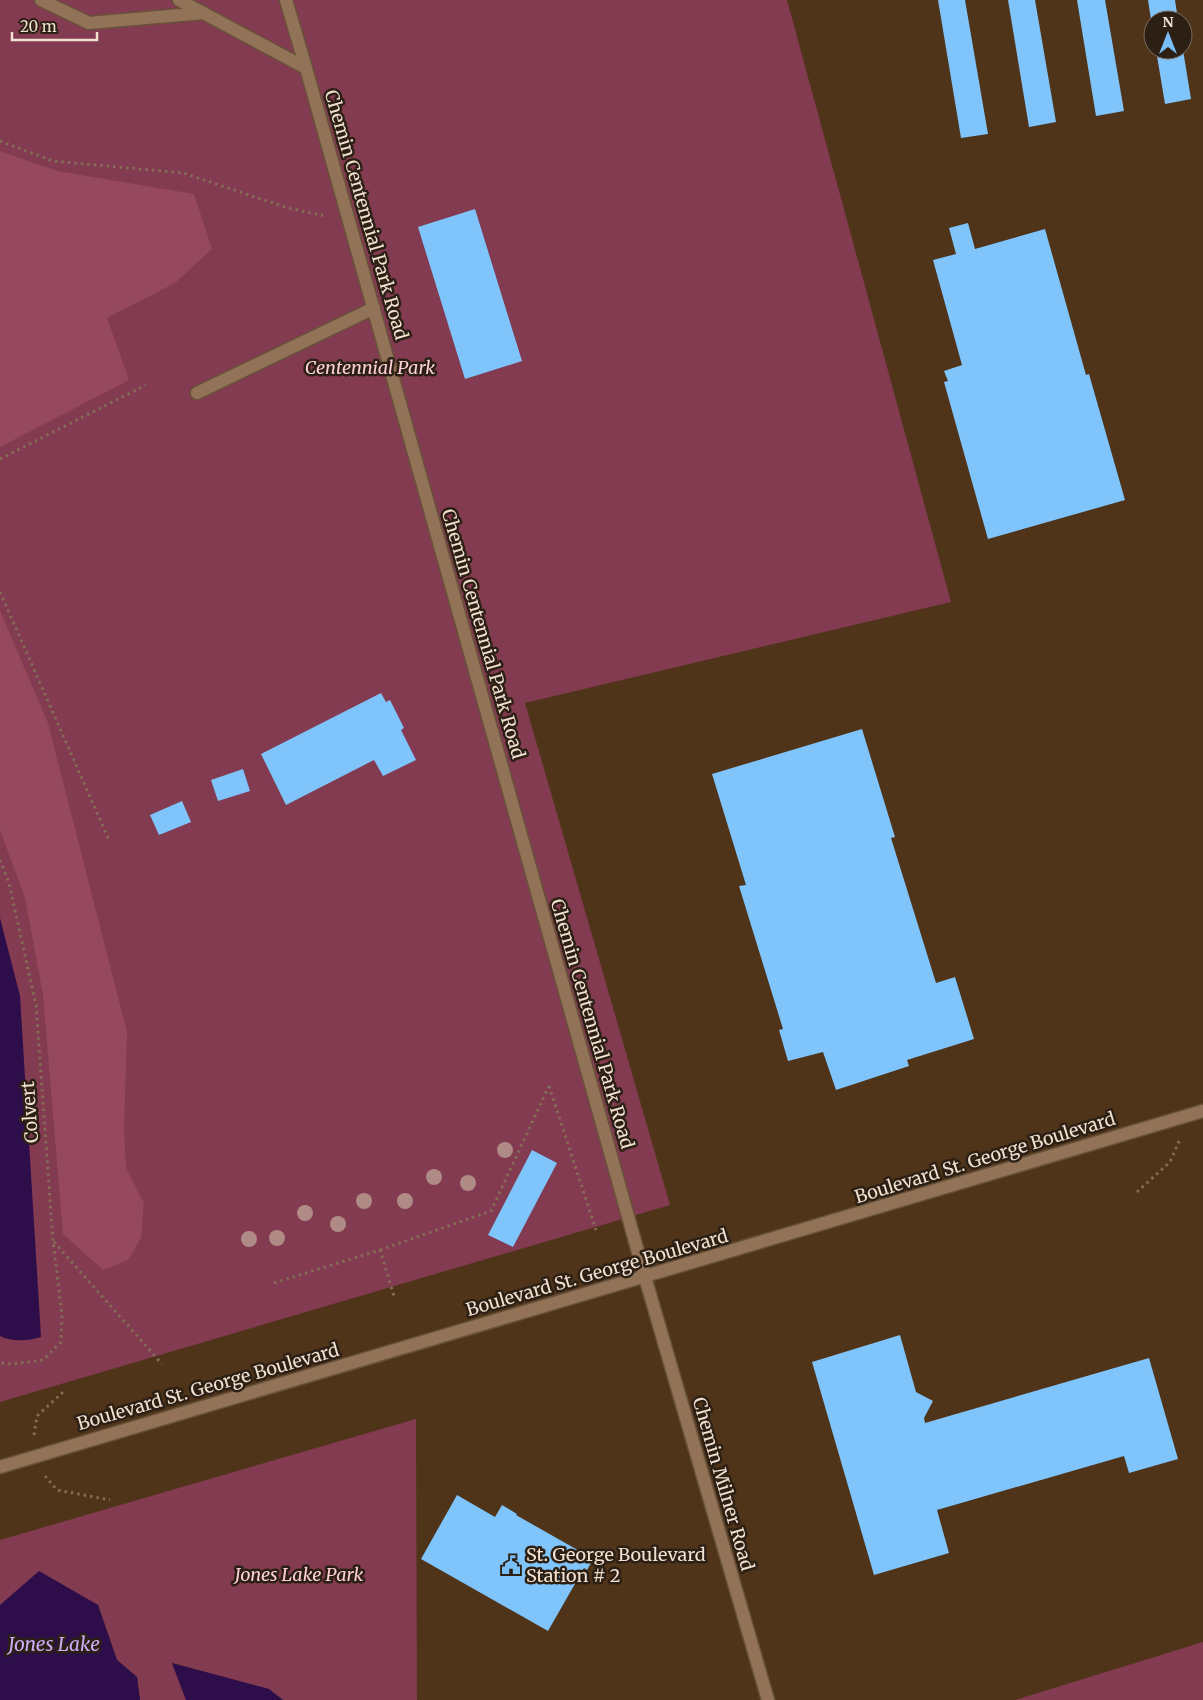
<svg xmlns="http://www.w3.org/2000/svg" width="1203" height="1700" viewBox="0 0 1203 1700" font-family="Merriweather,serif">
  <rect width="100%" height="100%" fill="#4f341a"/>
  <path fill="#823b50" d="M0,0H787L951,602L525,703L670,1205L0,1402Z
    M416,1419L417,1700H283L268,1689L172,1663L186,1700H140L137,1677L117,1660L98,1605H0V1540Z
    M1203,1642V1700H1015Z"/>
  <path fill="#95485e" d="M0,151L57,171L194,194L212,249L175,283L107,318L129,380L0,447Z
    M0,611L48,723L127,1032L124,1129L126,1168L144,1203L141,1238L128,1260L103,1270L63,1234L43,995L25,898L0,830Z"/>
  <path fill="#2e0e4a" d="M0,918L20,996L41,1337C28,1341 12,1342 0,1336Z
    M39,1571L98,1605L117,1660L137,1677L140,1700H0V1605Z
    M172,1663L269,1689L283,1700H186Z"/>
  <path fill="#7fc5fc" d="M938,0H965L988,134L961,138Z
    M1008,0H1035L1056,122L1029,127Z
    M1077,0H1105L1124,111L1096,116Z
    M1148,0H1175L1178,20H1153L1152,26Z
    M1156,50H1183L1191,99L1165,104Z
    M475,209L522,361L465,379L418,227Z
    M968,223L975,249L1045,229L1086,375L1089,374L1125,500L988,539L944,382L948,381L944,371L962,365L933,260L956,254L949,228Z
    M381,693L386,702L390,700L404,728L401,730L416,760L383,776L374,760L286,805L261,754Z
    M862,729L895,837L891,838L936,983L955,977L974,1039L907,1060L909,1066L836,1090L823,1052L788,1061L779,1030L783,1029L739,886L746,885L712,774Z
    M243,769L250,791L218,801L211,780Z
    M182,801L191,822L159,835L150,815Z
    M532,1150L557,1163L513,1247L488,1235Z
    M900,1335L916,1392L933,1401L924,1418L925,1423L1149,1358L1178,1459L1129,1473L1124,1456L937,1510L949,1553L874,1575L812,1362Z
    M457,1495L495,1517L502,1505L517,1514L516,1515L590,1557L589,1559L592,1561L587,1570L584,1568L548,1631L421,1559Z"/>
  <g fill="none" stroke-linecap="round" stroke-linejoin="round">
    <g stroke="#69523b" stroke-width="15">
      <path id="service" d="M41,0L89,23L204,13
        M179,0L306,68
        M286,0L306,68
        M197,393L374,308"/>
    </g>
    <g stroke="#69523b" stroke-width="15">
      <path id="minor" d="M306,68L645,1277"/>
    </g>
    <g stroke="#69523b" stroke-width="15">
      <path id="tertiary" d="M645,1277L768,1700"/>
    </g>
    <g stroke="#69523b" stroke-width="15">
      <path id="secondary" d="M0,1467L1203,1111"/>
    </g>
    <path stroke="#846c56" stroke-width="3" stroke-dasharray="2.5 4" stroke-linecap="butt" d="M0,141L53,161L183,173L288,208L326,216
      M0,459L146,385
      M0,592L109,840
      M0,860L9,883L36,1005L53,1241L62,1314L61,1342L43,1360L13,1364L0,1363
      M549,1086L596,1230
      M1137,1192L1170,1162L1180,1139
      M54,1242L162,1364
      M380,1250L491,1211L549,1086
      M274,1283L380,1250L394,1296
      M34,1435L37,1416L63,1392
      M45,1476L57,1490L110,1500"/>
    <use href="#service" stroke="#927357" stroke-width="12"/>
    <use href="#minor" stroke="#927357" stroke-width="12"/>
    <use href="#tertiary" stroke="#927357" stroke-width="12"/>
    <use href="#secondary" stroke="#927357" stroke-width="12"/>
  </g>
  <g fill="#b08a84">
    <circle cx="505" cy="1150" r="8"/>
    <circle cx="434" cy="1177" r="8"/>
    <circle cx="468" cy="1183" r="8"/>
    <circle cx="364" cy="1201" r="8"/>
    <circle cx="405" cy="1201" r="8"/>
    <circle cx="305" cy="1213" r="8"/>
    <circle cx="338" cy="1224" r="8"/>
    <circle cx="277" cy="1238" r="8"/>
    <circle cx="249" cy="1239" r="8"/>
  </g>
  <defs>
    <g id="civic-bare" transform="scale(1.5)"><path d="M-.6-6.5H3V-4.5H.6V-3L4-1V1h2V6H-6V1h2V-1L-.6-3ZM-1.2 2.5V6h2.4V2.5Z" fill="#78bff7" stroke="#2c1f14" stroke-width="2.5" paint-order="stroke"/></g>
  </defs>
  <g fill-rule="evenodd">
    <use href="#civic-bare" x="511" y="1565"/>
  </g>
  <g text-anchor="middle" stroke-width="5" stroke-linejoin="round" paint-order="stroke">
    <g font-size="18" fill="#f2e0d1" stroke="#2c1f14">
      <text transform="translate(366 215) rotate(74)" y="6">Chemin Centennial Park Road</text>
      <text transform="translate(483 634) rotate(74)" y="6">Chemin Centennial Park Road</text>
      <text transform="translate(592 1024) rotate(74)" y="6">Chemin Centennial Park Road</text>
      <text transform="translate(30 1112) rotate(-94)" y="6">Colvert</text>
      <text transform="translate(985 1158) rotate(-17)" y="6">Boulevard St. George Boulevard</text>
      <text transform="translate(597 1273) rotate(-16)" y="6">Boulevard St. George Boulevard</text>
      <text transform="translate(208 1387) rotate(-16)" y="6">Boulevard St. George Boulevard</text>
      <text transform="translate(723 1484) rotate(74)" y="6">Chemin Milner Road</text>
    </g>
    <g font-size="18" font-style="italic" fill="#ffd0da" stroke="#2c1f14">
      <text x="370" y="374">Centennial Park</text>
      <text x="299" y="1581">Jones Lake Park</text>
    </g>
    <g font-size="18" fill="#f2e0d1" stroke="#2c1f14" text-anchor="start">
      <text x="526" y="1561">St. George Boulevard<tspan x="526" dy="21">Station # 2</tspan></text>
    </g>
    <g font-size="19" font-style="italic" fill="#cdadf8" stroke="#2c1f14">
      <text x="54" y="1651">Jones Lake</text>
    </g>
  </g>
  <g transform="translate(1168 35)"><circle r="24" fill="#2c1f14" stroke="#7b6c60"/>
  <path d="M0-4L9 19L0 12L-9 19Z" fill="#78bff7"/>
  <text y="-8" font-size="14" font-weight="bold" text-anchor="middle" fill="#f2e0d1">N</text>
  </g>
  <path d="M12 32v8h85v-8" fill="none" stroke="#f2e0d1" stroke-width="2.5"/>
  <text x="20" y="32" font-size="15" fill="#f2e0d1" stroke="#2c1f14" stroke-width="4" paint-order="stroke">20 m</text>
</svg>
